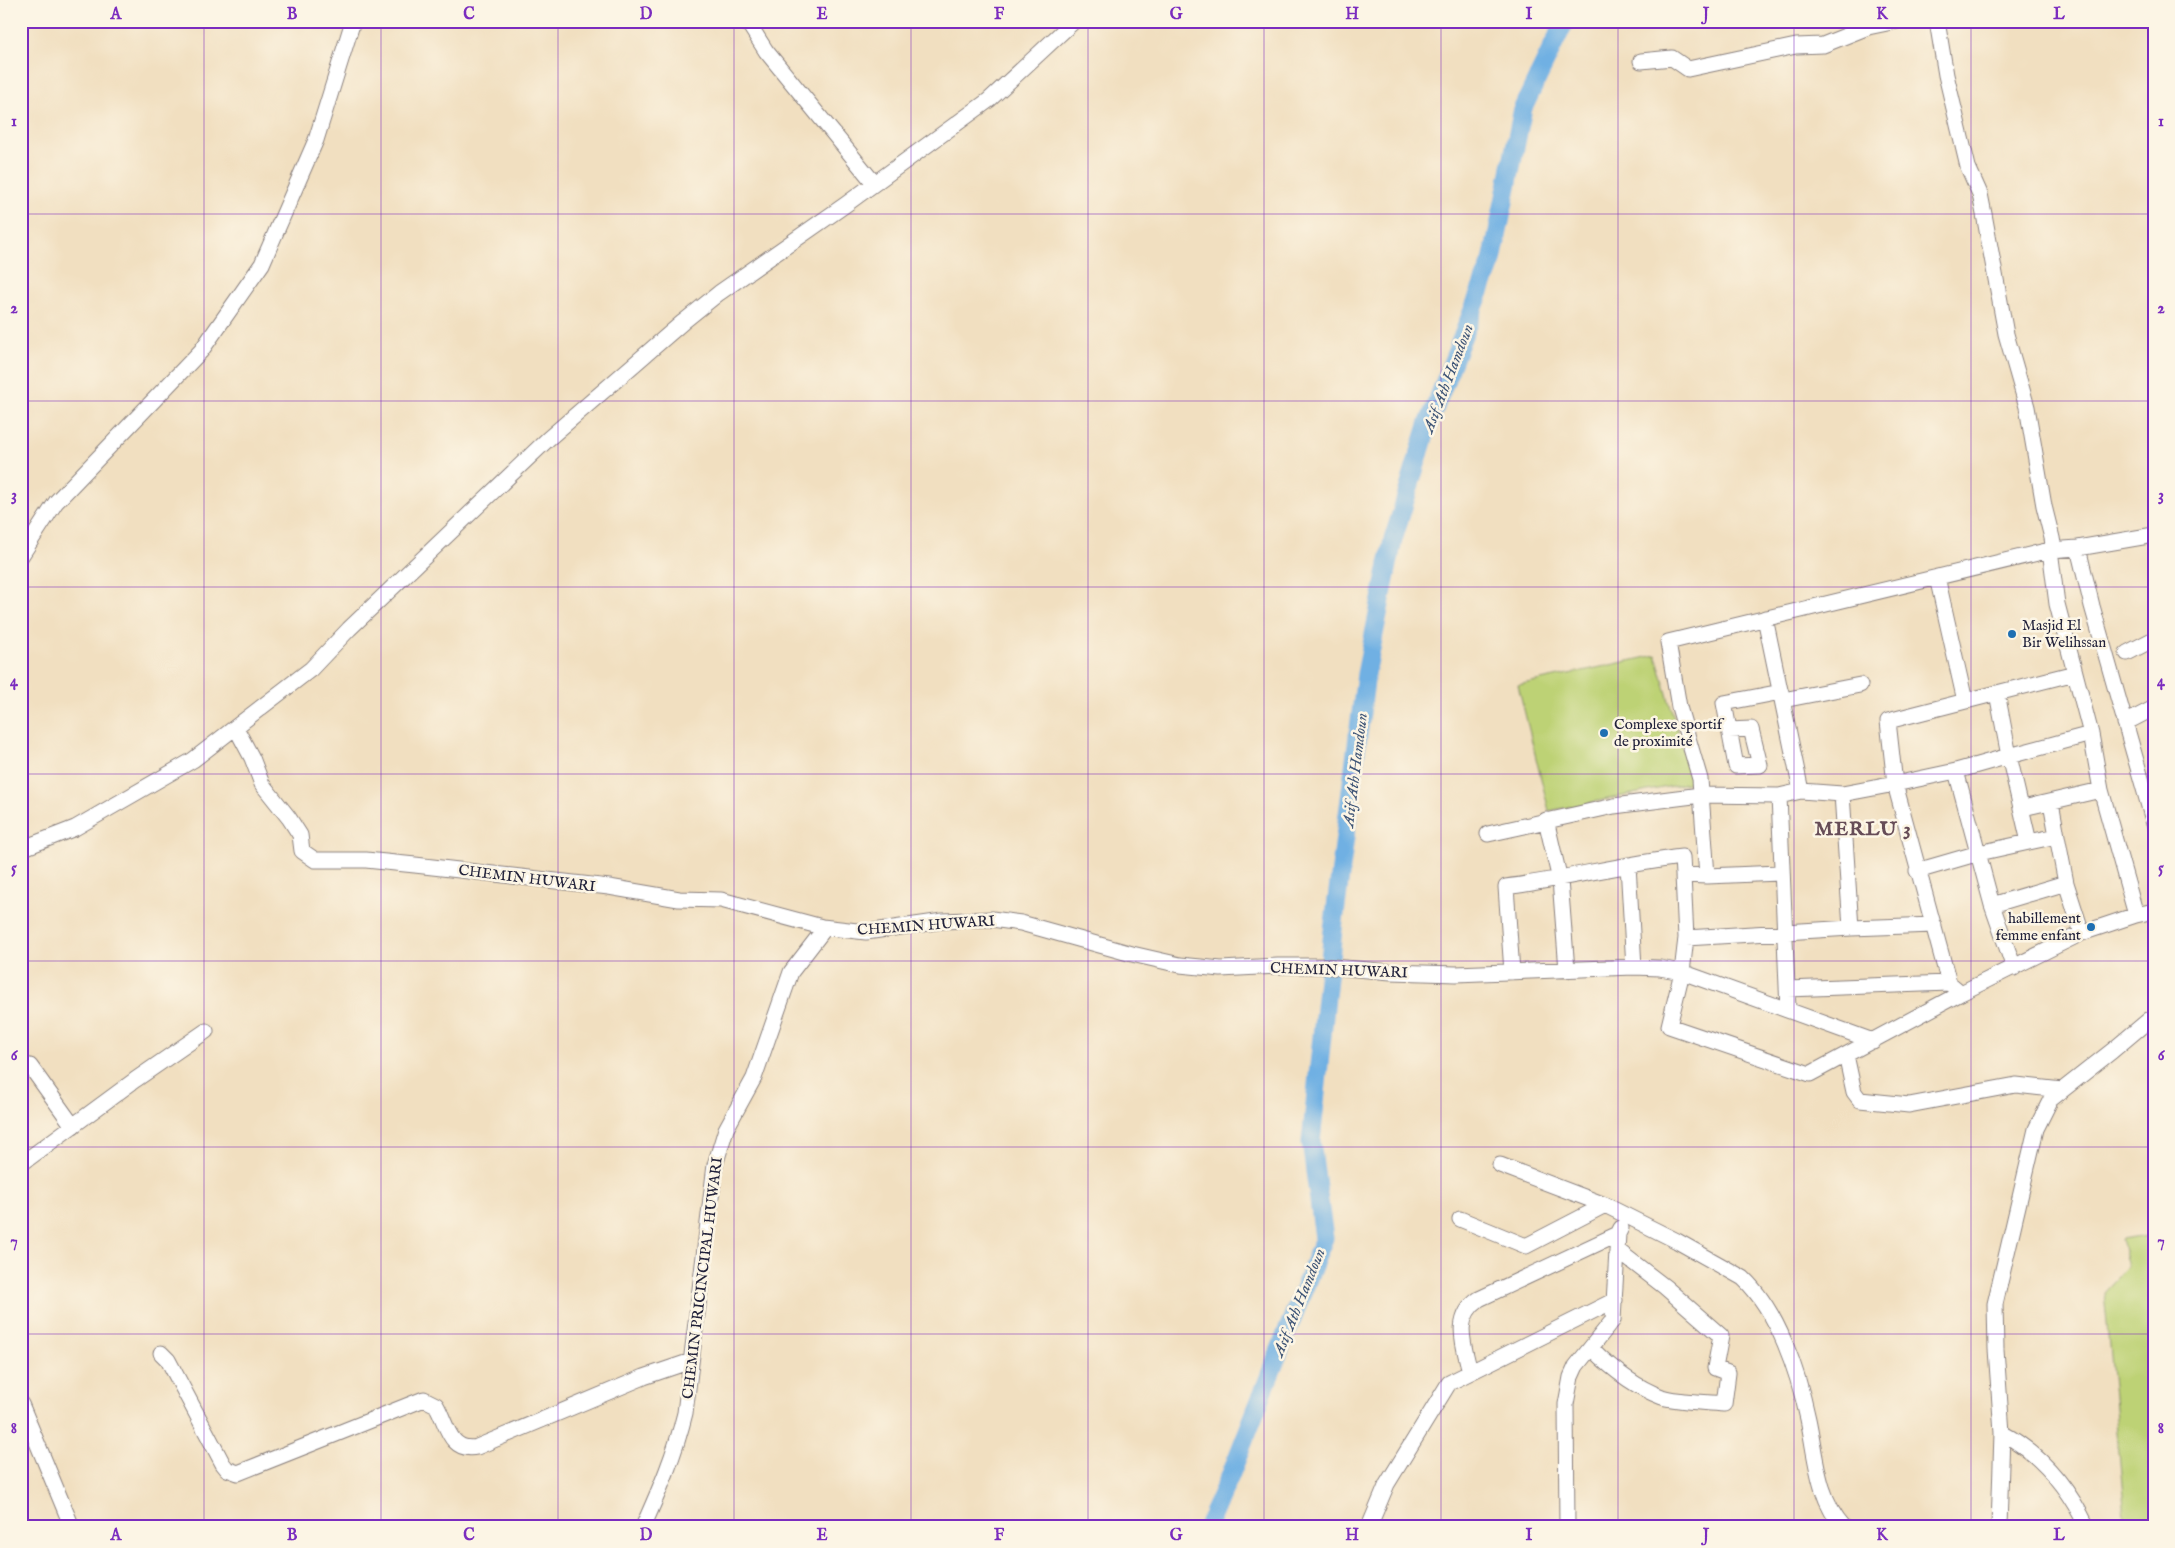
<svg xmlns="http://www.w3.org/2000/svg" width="2175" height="1548" viewBox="0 0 2175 1548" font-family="'IM FELL English',serif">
  <rect width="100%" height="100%" fill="#fcf5e5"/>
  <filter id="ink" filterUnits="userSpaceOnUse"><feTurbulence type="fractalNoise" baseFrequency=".02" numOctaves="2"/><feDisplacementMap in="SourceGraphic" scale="10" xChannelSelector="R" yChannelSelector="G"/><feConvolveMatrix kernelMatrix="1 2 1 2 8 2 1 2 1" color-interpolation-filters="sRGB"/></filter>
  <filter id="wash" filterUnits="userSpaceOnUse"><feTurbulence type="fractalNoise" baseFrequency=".0096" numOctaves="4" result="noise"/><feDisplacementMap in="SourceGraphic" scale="20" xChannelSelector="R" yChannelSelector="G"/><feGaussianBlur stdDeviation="1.12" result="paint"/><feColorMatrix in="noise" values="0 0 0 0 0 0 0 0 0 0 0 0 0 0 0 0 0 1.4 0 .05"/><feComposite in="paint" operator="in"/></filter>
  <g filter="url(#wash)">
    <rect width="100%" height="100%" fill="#f1dfc0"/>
    <path fill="#bdd275" stroke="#707a58" d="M1656,655L1692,782L1549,811L1518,685Z
      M2154,1235V1527H2126L2104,1292L2128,1266L2121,1240Z"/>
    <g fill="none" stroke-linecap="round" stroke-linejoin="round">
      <path stroke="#6fb0e3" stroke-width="19" d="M1207,1527L1230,1476L1324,1238L1311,1142L1333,930L1366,674L1393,540L1428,425L1492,261L1523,108L1565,21"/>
    </g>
  </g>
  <g filter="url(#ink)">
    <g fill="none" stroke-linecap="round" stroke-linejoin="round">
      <g stroke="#8a807e" stroke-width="17">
        <path id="minor" d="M747,21L766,51L874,183
          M1937,21L1946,75L1968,167L1980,194L1984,214L2006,334L2027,407L2044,506L2052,538L2053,544L2050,550L2057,604L2091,734
          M1641,61L1672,58L1688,69L1796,46L1823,45L1868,27L1897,21
          M2078,548L2092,606L2154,824
          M21,556L56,502L201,351L262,264L316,140L353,21
          M1937,577L1965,701
          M1765,618L1801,791L1842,794L1895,784L1949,983L1961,993
          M2127,653L2154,639
          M2075,673L1997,693L2009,756L2091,734L2101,790L2136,915L2154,911
          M1783,700L1860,685
          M2125,723L2154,708
          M236,728L252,758L262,784L289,818L300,835L302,851L315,860H366L415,865L609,887L679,899L721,900L822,927L866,932L943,921L992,919L1021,923L1132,954L1180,965L1221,969L1278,966H1322L1391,972L1456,974L1634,967L1660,968L1682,972L1686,938L1683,875
          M1729,730L1751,729L1760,765L1736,766L1724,703L1781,692
          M1956,771L1992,905L2014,968
          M1842,794L1851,928
          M1779,796L1788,1010
          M2051,802L2057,836
          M2023,808L2101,790
          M1546,820L1560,880L1567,970
          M1488,834L1614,806L1701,795L1779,796L1801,791
          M2029,842L2057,836L2066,883L2082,933
          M21,849L75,828L193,760L311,669L349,629L548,439L683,322L719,293L845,205L989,100L1074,21
          M1628,865L1634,967
          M1917,871L1979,853L2029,842L2009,756L1956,771L1895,784L1888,721L1997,693
          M1780,873L1707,876L1700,779L1679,707L1668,642L2050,550L2078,548L2154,535
          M1992,905L2066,883
          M1686,938L1851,928L1934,925
          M1512,972L1506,887C1565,879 1623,864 1682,857L1683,875L1707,876
          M1787,989L1949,983
          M1873,1041L1682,972L1669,1026L1810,1074L1961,993L2082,933L2136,915
          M1846,1055L1854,1092L1860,1100L1909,1105L2016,1085L2062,1090
          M21,1065L30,1066L73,1126
          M21,1164L135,1080L206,1031
          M1500,1165L1605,1205L1677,1241L1743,1278C1778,1311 1798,1372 1808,1419C1816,1456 1817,1498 1844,1527
          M1460,1219L1526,1246L1605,1205
          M1592,1349C1612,1369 1635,1387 1662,1397C1677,1402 1707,1402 1724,1404L1728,1373L1715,1368L1721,1336L1665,1287L1617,1250
          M161,1353L168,1360L223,1464L227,1469L238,1473L424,1399L436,1405C447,1423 449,1453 477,1447L644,1377L691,1361
          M1470,1372C1464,1345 1452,1318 1479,1299L1618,1234L1621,1228
          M21,1404L72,1527
          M2002,1433C2041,1454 2068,1487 2087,1527
          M643,1527C660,1489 675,1454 685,1413L715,1165L726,1129L754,1078L791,972L825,928
          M1369,1527L1387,1484L1449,1383L1615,1300
          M1567,1527L1566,1404L1571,1377L1576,1366L1613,1320L1618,1234
          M1999,1527L2002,1433L1996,1349L1995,1304L2036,1129L2051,1099L2112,1051L2150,1019H2154"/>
      </g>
      <use href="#minor" stroke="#fff" stroke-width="15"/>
    </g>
  </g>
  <path fill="none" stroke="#7b2cbf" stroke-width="1" stroke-opacity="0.55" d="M204,21V1527M381,21V1527M558,21V1527M734,21V1527M911,21V1527M1088,21V1527M1264,21V1527M1441,21V1527M1618,21V1527M1794,21V1527M1971,21V1527M21,214H2154M21,401H2154M21,587H2154M21,774H2154M21,961H2154M21,1147H2154M21,1334H2154"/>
  <g fill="#1f6fb2" stroke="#fcf5e5" stroke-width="2">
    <circle cx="2012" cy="634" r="5"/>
    <circle cx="1604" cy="733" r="5"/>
    <circle cx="2091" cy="927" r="5"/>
  </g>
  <g text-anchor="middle" stroke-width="5" stroke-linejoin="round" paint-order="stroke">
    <g font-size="15" fill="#22223b" stroke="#fcf5e5" text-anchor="start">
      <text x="2022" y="630">Masjid El<tspan x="2022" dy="17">Bir Welihssan</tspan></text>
      <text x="1614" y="729">Complexe sportif<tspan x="1614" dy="17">de proximité</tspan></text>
      <text x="2081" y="923" text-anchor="end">habillement<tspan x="2081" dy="17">femme enfant</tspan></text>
    </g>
    <g font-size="15" fill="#22223b" stroke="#fcf5e5">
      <text transform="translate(527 878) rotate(7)" y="5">CHEMIN HUWARI</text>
      <text transform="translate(926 925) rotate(-4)" y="5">CHEMIN HUWARI</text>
      <text transform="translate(1339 970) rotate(2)" y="5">CHEMIN HUWARI</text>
      <text transform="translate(702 1278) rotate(-83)" y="5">CHEMIN PRICINCIPAL HUWARI</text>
    </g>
    <g font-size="16" font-style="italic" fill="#3d5476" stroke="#fcf5e5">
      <text transform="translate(1447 378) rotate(-69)" y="6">Asif Ath Hamdoun</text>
      <text transform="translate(1354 770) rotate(-83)" y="6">Asif Ath Hamdoun</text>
      <text transform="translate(1298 1302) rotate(-68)" y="6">Asif Ath Hamdoun</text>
    </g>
    <g font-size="20" font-weight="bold" letter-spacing="1" fill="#664c57" stroke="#fcf5e5">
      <text x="1863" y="835">MERLU 3</text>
    </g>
  </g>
  <rect width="2175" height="1548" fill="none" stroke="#fcf5e5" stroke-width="55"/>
  <rect x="28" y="28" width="2120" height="1492" fill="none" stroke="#7b2cbf" stroke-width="2"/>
  <g font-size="16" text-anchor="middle" font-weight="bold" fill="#7b2cbf">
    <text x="116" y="19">A</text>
    <text x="292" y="19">B</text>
    <text x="469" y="19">C</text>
    <text x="646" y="19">D</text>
    <text x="822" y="19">E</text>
    <text x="999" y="19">F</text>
    <text x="1176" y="19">G</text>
    <text x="1352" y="19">H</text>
    <text x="1529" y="19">I</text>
    <text x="1706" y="19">J</text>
    <text x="1882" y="19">K</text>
    <text x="2059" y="19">L</text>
    <text x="14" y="126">1</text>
    <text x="2161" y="126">1</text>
    <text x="14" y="313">2</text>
    <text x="2161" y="313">2</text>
    <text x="14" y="500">3</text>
    <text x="2161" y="500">3</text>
    <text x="14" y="686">4</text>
    <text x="2161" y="686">4</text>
    <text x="14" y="873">5</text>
    <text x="2161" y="873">5</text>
    <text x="14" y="1060">6</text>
    <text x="2161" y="1060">6</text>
    <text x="14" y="1246">7</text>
    <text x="2161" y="1246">7</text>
    <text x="14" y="1433">8</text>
    <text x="2161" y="1433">8</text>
    <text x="116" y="1540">A</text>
    <text x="292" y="1540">B</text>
    <text x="469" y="1540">C</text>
    <text x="646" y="1540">D</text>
    <text x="822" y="1540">E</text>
    <text x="999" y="1540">F</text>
    <text x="1176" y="1540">G</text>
    <text x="1352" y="1540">H</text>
    <text x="1529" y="1540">I</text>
    <text x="1706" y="1540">J</text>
    <text x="1882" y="1540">K</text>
    <text x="2059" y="1540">L</text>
  </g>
</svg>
